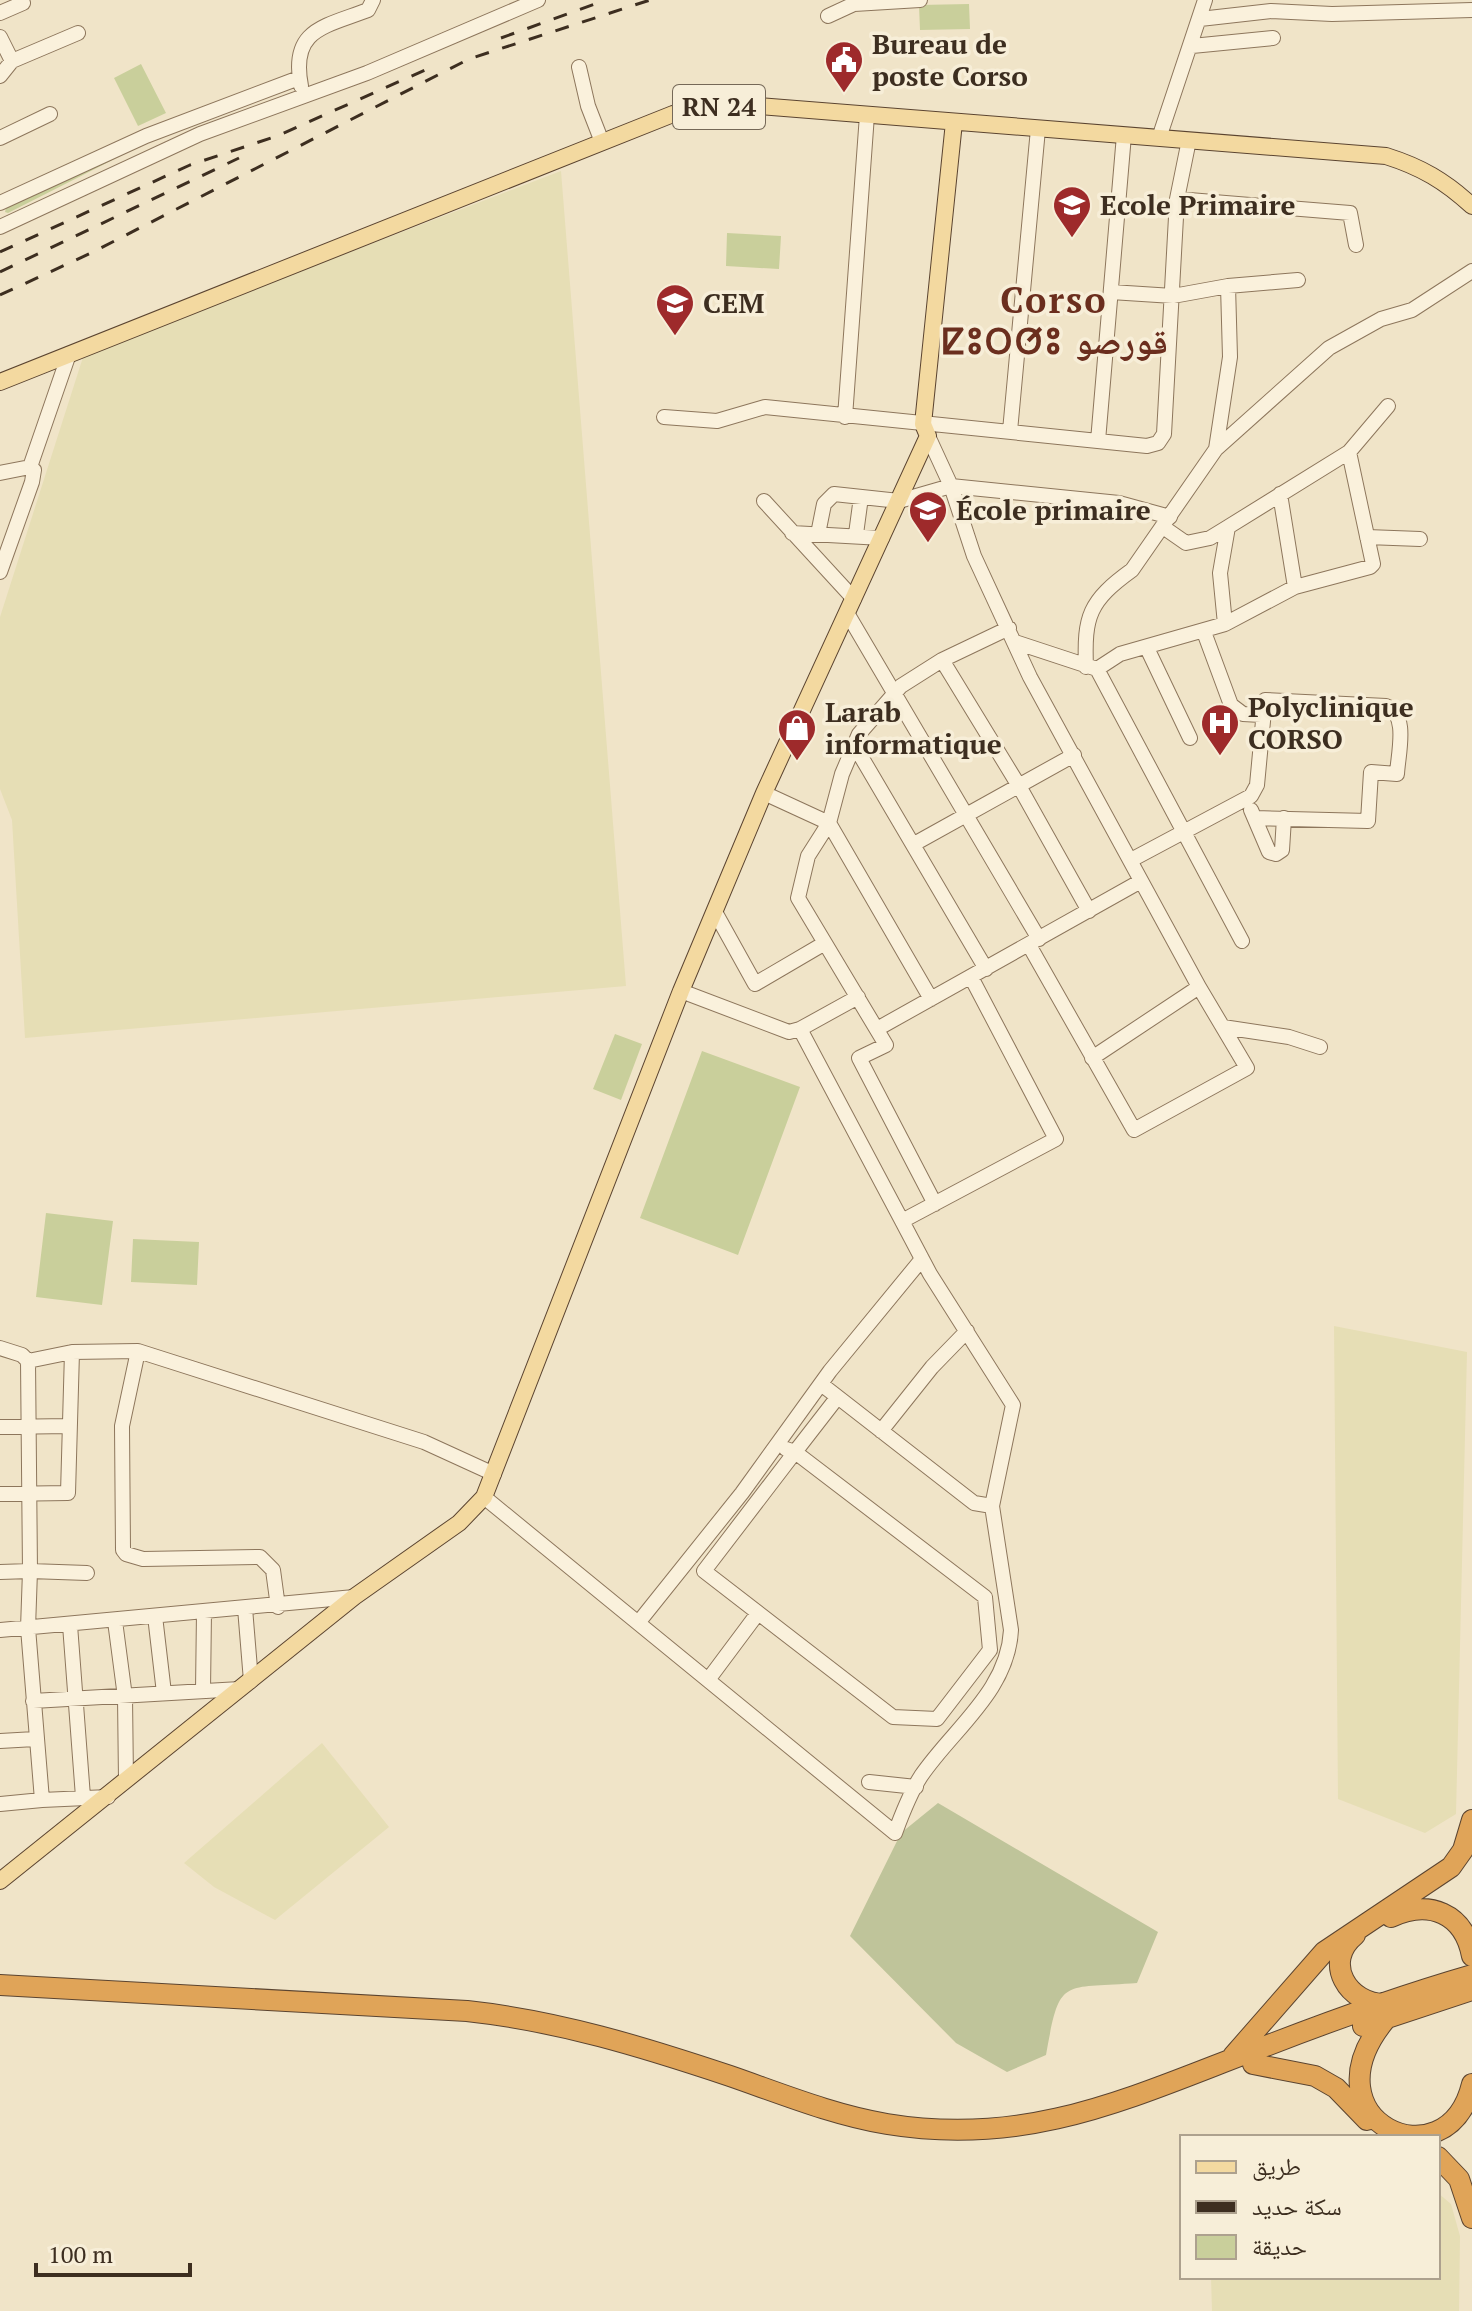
<svg xmlns="http://www.w3.org/2000/svg" width="1472" height="2311" viewBox="0 0 1472 2311" font-family="'PT Serif','Noto Naskh Arabic','Noto Sans Tifinagh',serif">
  <rect width="100%" height="100%" fill="#f0e4c8"/>
  <path fill="#e6deb5" d="M561,171L626,986L25,1038L12,820L0,789V617L84,354Z
    M1334,1326L1467,1352L1456,1814L1425,1833L1338,1799Z
    M322,1743L389,1827L275,1920L214,1887L184,1863Z
    M1438,2193L1451,2204L1460,2236L1459,2311H1212L1211,2277H1438Z"/>
  <path fill="#c9cf9b" d="M969,4L970,29L920,30L919,5Z
    M141,64L166,113L138,126L114,78Z
    M150,141L8,213L5,212L6,208Z
    M727,233L781,236L779,269L726,266Z
    M615,1034L642,1044L621,1100L593,1089Z
    M702,1051L800,1087L738,1255L640,1218Z
    M46,1213L113,1221L102,1305L36,1297Z
    M133,1239L199,1242L197,1285L131,1282Z"/>
  <path fill="#bfc49a" d="M938,1803L1158,1932L1137,1983C1061,1989 1060,1976 1046,2055L1007,2072L956,2043L850,1936L901,1833Z"/>
  <g fill="none" stroke-linecap="round" stroke-linejoin="round">
    <g stroke="#8d765c" stroke-width="16">
      <path id="minor" d="M0,13L23,3
        M828,16L854,4L920,0
        M1200,19L1271,11L1332,14L1472,10
        M0,37L12,61L0,76
        M1192,46L1273,38
        M12,61L78,33
        M579,67L588,106L602,142
        M301,86C290,29 324,27 368,10L373,0
        M0,138L50,114
        M1159,138L1205,0
        M1177,199L1350,213L1356,245
        M0,203L146,136L299,78
        M0,227L200,134L367,73L538,0
        M1111,292L1173,296L1228,286
        M664,417L717,421L765,407L1147,446L1158,443L1164,434L1177,199L1189,140
        M845,417L867,115
        M1010,431L1038,129
        M928,436L951,486L974,556L1030,677L1199,987L1092,1058
        M1098,441L1124,135
        M1216,449L1230,357L1228,286L1298,280
        M0,473L30,467
        M1280,494L1295,587
        M764,501L854,599
        M1163,527L1186,543L1210,538L1228,527
        M792,533L882,538
        M818,534L824,504L834,494L899,501L951,486L1119,503L1170,517
        M856,534L861,497
        M1367,537L1420,539
        M0,572L32,482L34,470L30,467L69,354
        M847,613L1039,939
        M1225,624L1220,573L1228,527L1349,452L1388,406
        M1204,632L1231,705L1243,714L1261,715
        M1015,642L1097,669L1120,654L1225,624L1295,587L1370,567L1373,564L1349,452
        M1147,648L1190,738
        M942,660L1019,786L1089,911
        M1086,667C1084,616 1089,601 1132,570L1216,449L1329,348L1381,319L1412,310L1472,271
        M1097,669L1242,941
        M856,748L986,969
        M764,793L829,823L931,999
        M1251,810L1269,852L1276,854L1282,850L1284,818
        M914,844L1074,755
        M1131,860L1251,796L1257,785L1265,700L1386,706C1409,714 1398,754 1397,774L1371,772L1368,821L1255,818
        M715,912L755,984L825,943
        M1029,945L1134,1130L1247,1068L1199,987
        M681,991L789,1032L800,1029L858,997
        M1223,1027L1289,1037L1320,1047
        M800,1029L902,1221L1056,1139L971,977
        M877,1029L1141,881
        M935,1204L859,1058L886,1045L798,898L808,856L829,823L842,774L859,734L901,686L942,660L1009,628
        M0,1348L22,1355L28,1361L30,1571L87,1573
        M28,1361L72,1352L138,1351
        M821,1384L974,1503L992,1506
        M0,1427L69,1426
        M881,1431L932,1367L967,1331
        M786,1449L795,1452L833,1403
        M795,1452L985,1597L990,1650L937,1719L893,1717L704,1571Z
        M0,1494L68,1493L72,1352
        M484,1497L895,1833C902,1814 910,1793 921,1776C953,1729 1008,1691 1011,1630L992,1506L1013,1405L930,1274L902,1221
        M0,1572L30,1571L28,1628L42,1800L108,1797
        M278,1607L273,1570L260,1557L143,1559L126,1554L123,1550L122,1426L138,1351L424,1442L494,1474
        M245,1608L251,1681
        M155,1616L164,1693
        M115,1621L125,1697L126,1780
        M638,1623L742,1493L830,1371L922,1259
        M70,1625L83,1797
        M0,1630L354,1597
        M708,1680L758,1613
        M203,1690L204,1612
        M33,1701L240,1689
        M0,1741L35,1739
        M869,1782L916,1787
        M0,1804L42,1800"/>
    </g>
    <g stroke="#5b4430" stroke-width="18">
      <path id="major" d="M0,382L673,114L747,105L1386,156C1421,167 1445,181 1472,206
        M0,1881L354,1597L459,1523L484,1497L681,991L764,793L928,436L923,424L954,122"/>
    </g>
    <g stroke="#5b4430" stroke-width="22">
      <path id="highway" d="M1391,1917C1429,1899 1464,1913 1472,1956
        M1355,1935C1322,1962 1348,2005 1386,2004
        M0,1985L467,2011C559,2021 643,2047 730,2076C782,2094 833,2115 887,2124C1032,2148 1135,2095 1266,2046C1333,2020 1403,1995 1472,1975
        M1385,2020C1302,2121 1447,2187 1472,2084
        M1363,2026L1472,1990
        M1233,2056L1324,1952L1451,1867L1463,1850L1472,1820
        M1253,2064L1315,2076L1336,2088L1367,2120
        M1438,2157L1459,2179L1472,2218"/>
    </g>
    <use href="#minor" stroke="#faf1dc" stroke-width="14"/>
    <use href="#major" stroke="#f3d9a0" stroke-width="16"/>
    <use href="#highway" stroke="#e0a458" stroke-width="20"/>
    <path stroke="#3d2e20" stroke-width="3" stroke-dasharray="14 14" stroke-linecap="butt" d="M501,38L606,0
      M0,252L190,165L277,136L434,66
      M0,272L239,158
      M0,295L91,253L469,59L650,0"/>
  </g>
  <defs>
    <g id="civic-pin" transform="scale(2)"><path d="M0 17L-7.5 6A9.5 9.5 0 1 1 7.5 6Z" fill="#9e2a2b" stroke="#f7eed8"/><path d="M-.6-6.5H3V-4.5H.6V-3L4-1V1h2V6H-6V1h2V-1L-.6-3ZM-1.2 2.5V6h2.4V2.5Z" fill="#fff"/></g>
    <g id="school-pin" transform="scale(2)"><path d="M0 17L-7.5 6A9.5 9.5 0 1 1 7.5 6Z" fill="#9e2a2b" stroke="#f7eed8"/><path d="M0-5L7-2L0 1L-7-2ZM-4 1L0 2.5L4 1V4Q0 6-4 4Z" fill="#fff"/></g>
    <g id="hospital-pin" transform="scale(2)"><path d="M0 17L-7.5 6A9.5 9.5 0 1 1 7.5 6Z" fill="#9e2a2b" stroke="#f7eed8"/><path d="M-5-5h3v3.5h4V-5h3V5h-3V1.5h-4V5h-3Z" fill="#fff"/></g>
    <g id="shop-pin" transform="scale(2)"><path d="M0 17L-7.5 6A9.5 9.5 0 1 1 7.5 6Z" fill="#9e2a2b" stroke="#f7eed8"/><path d="M-5-2.5h2.3a2.7 3.5 0 0 1 5.4 0H5L5.5 6h-11ZM-1.5-2.5h3a1.5 2.3 0 0 0-3 0Z" fill="#fff"/></g>
  </defs>
  <g fill-rule="evenodd">
    <use href="#civic-pin" x="844" y="60"/>
    <use href="#school-pin" x="1072" y="205"/>
    <use href="#school-pin" x="675" y="303"/>
    <use href="#school-pin" x="928" y="510"/>
    <use href="#hospital-pin" x="1220" y="723"/>
    <use href="#shop-pin" x="797" y="728"/>
  </g>
  <g text-anchor="middle" stroke-width="7" stroke-linejoin="round" paint-order="stroke">
    <rect fill="#f7eed8" stroke="#756857" stroke-width="2" x="673" y="85" width="92" height="44" rx="6"/>
    <g font-size="26" font-weight="bold" fill="#3d2e20">
      <text x="719" y="116">RN 24</text>
    </g>
    <g font-size="28" font-weight="bold" fill="#3d2e20" stroke="#f7eed8" text-anchor="start">
      <text x="872" y="54">Bureau de<tspan x="872" dy="32">poste Corso</tspan></text>
      <text x="1100" y="215">Ecole Primaire</text>
      <text x="703" y="313">CEM</text>
      <text x="956" y="520">École primaire</text>
      <text x="1248" y="717">Polyclinique<tspan x="1248" dy="32">CORSO</tspan></text>
      <text x="825" y="722">Larab<tspan x="825" dy="32">informatique</tspan></text>
    </g>
    <g font-size="36" font-weight="bold" letter-spacing="2" fill="#6b2e1e" stroke="#f7eed8">
      <text x="1054" y="313">Corso<tspan x="1054" dy="41">ⵇⵓⵔⵚⵓ قورصو</tspan></text>
    </g>
  </g>
  <rect x="1180" y="2135" width="260" height="144" fill="#f7eed8" stroke="#ada18e" stroke-width="2"/>
  <rect x="1196" y="2161" width="40" height="12" fill="#f3d9a0" stroke="#ada18e" stroke-width="2"/>
  <text x="1252" y="2175" font-size="24" fill="#3d2e20">طريق</text>
  <rect x="1196" y="2201" width="40" height="12" fill="#3d2e20" stroke="#ada18e" stroke-width="2"/>
  <text x="1252" y="2215" font-size="24" fill="#3d2e20">سكة حديد</text>
  <rect x="1196" y="2235" width="40" height="24" fill="#c9cf9b" stroke="#ada18e" stroke-width="2"/>
  <text x="1252" y="2255" font-size="24" fill="#3d2e20">حديقة</text>
  <path d="M36 2263v12h154v-12" fill="none" stroke="#3d2e20" stroke-width="4"/>
  <text x="48" y="2263" font-size="24" fill="#3d2e20" stroke="#f7eed8" stroke-width="6" paint-order="stroke">100 m</text>
</svg>
